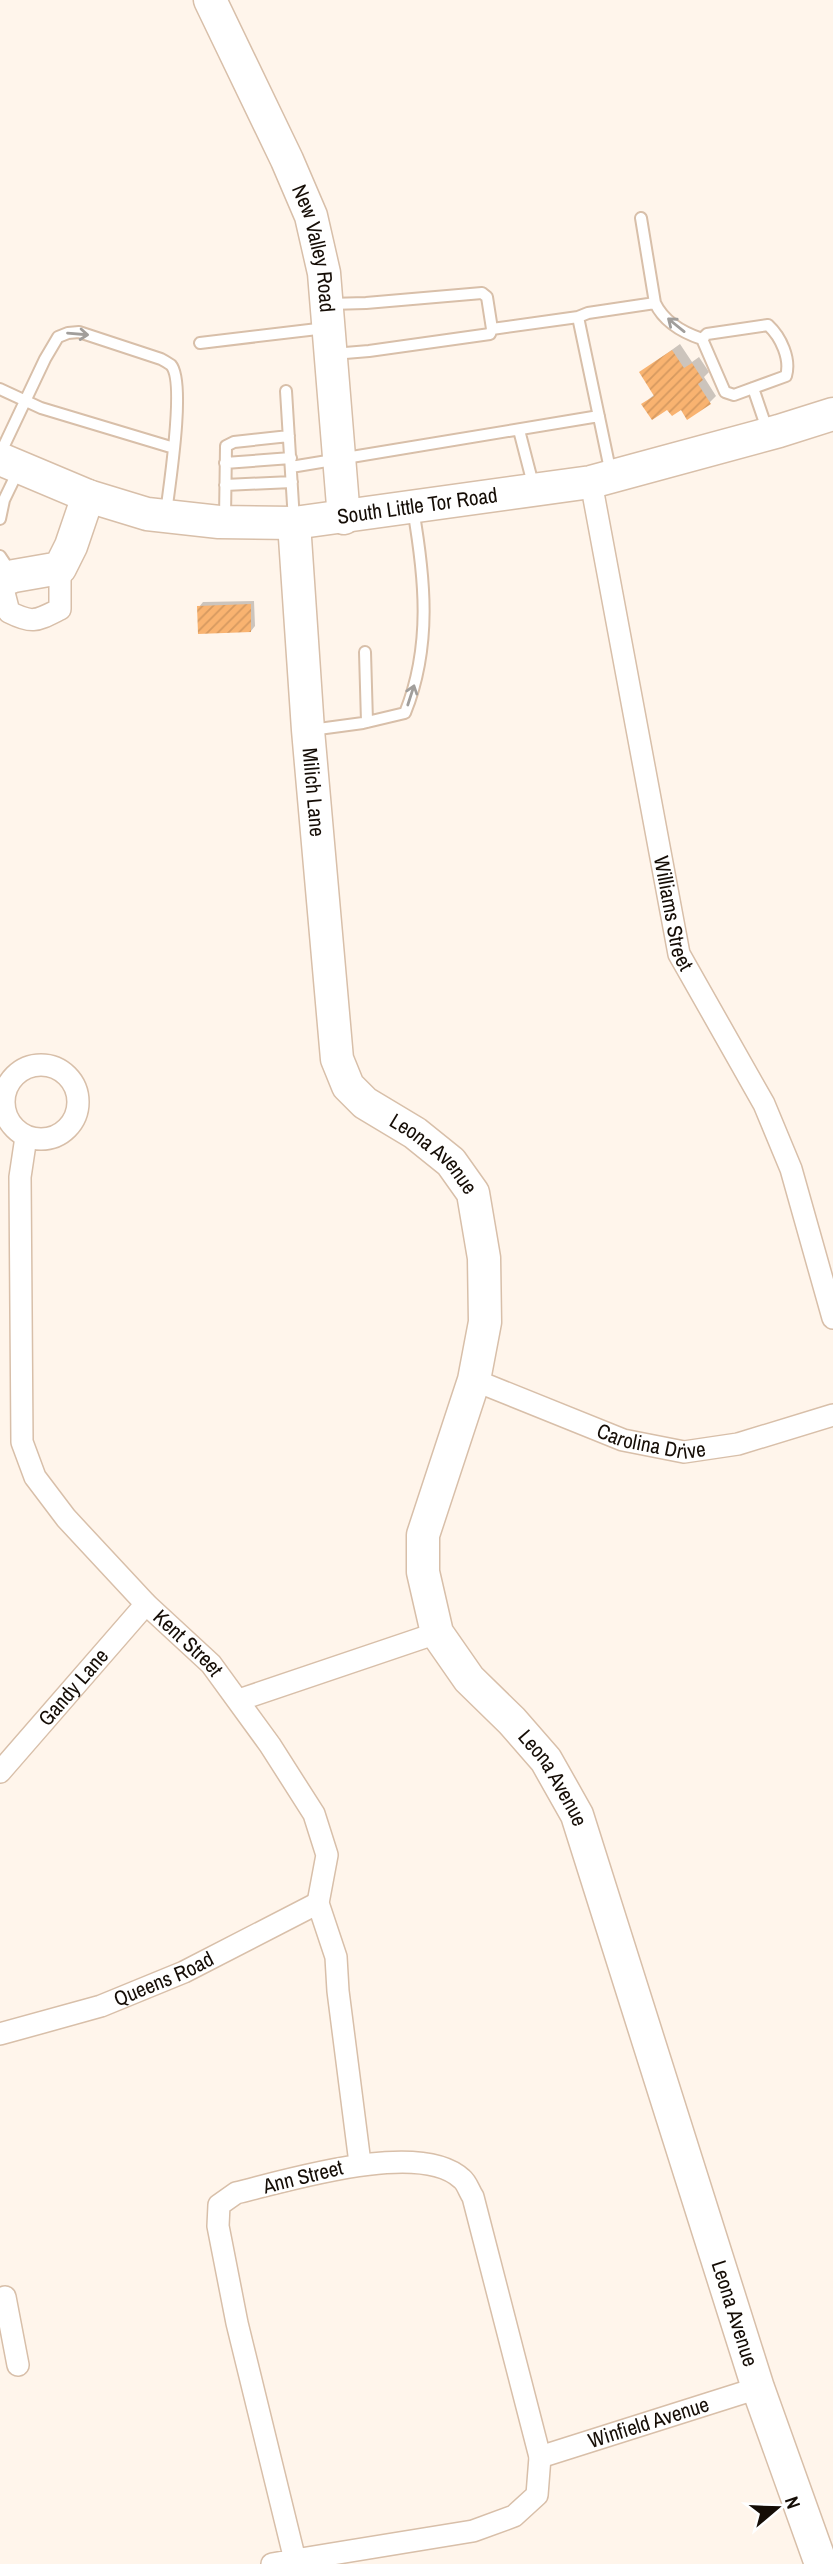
<svg xmlns="http://www.w3.org/2000/svg" width="833" height="2564" viewBox="0 0 833 2564" font-family="'Archivo Narrow',sans-serif">
  <defs>
    <pattern id="building-hatch" width="6" height="6" patternUnits="userSpaceOnUse" patternTransform="scale(1.75)"><rect width="6" height="6" fill="#f9b370"/><path d="M-1 1l2-2M0 6l6-6M5 7l2-2" fill="none" stroke="#d59960"/></pattern>
  </defs>
  <rect width="100%" height="100%" fill="#fff5eb"/>
  <path fill="#0003" d="M680,344L692,362L699,357L709,372L704,377L716,396L709,403L681,408L643,404L655,394L641,372Z
    M254,601L255,626L251,631L199,607L203,602Z"/>
  <path fill="url(#building-hatch)" d="M672,350L684,368L692,363L703,380L698,384L711,404L687,420L681,410L672,416L667,410L652,420L641,404L654,396L639,372Z
    M251,604V632L198,634L197,606Z"/>
  <g fill="none" stroke-linecap="round" stroke-linejoin="round">
    <g stroke="#d8bfa9" stroke-width="14">
      <path id="lane" d="M641,218L655,303C664,322 684,333 702,339L725,392L734,395L786,376C791,359 781,337 768,325L707,334L702,339
        M329,304L366,303L482,293L487,297L492,329
        M200,343L326,328
        M333,354L369,351L490,334L492,329L578,317
        M753,388L768,432
        M0,389L41,408L174,448
        M286,391L294,521
        M519,430L534,488
        M0,454L45,359L58,337L68,333L79,332L161,359C165,361 168,363 171,365C186,382 169,488 166,513
        M225,463L291,458
        M291,467L599,416
        M611,474L578,317L588,313L655,303
        M225,485L292,482
        M225,518L226,446L234,442L289,436
        M0,519L4,500L19,469
        M0,556L12,574
        M365,652L367,722
        M311,730L363,723L405,713C432,646 425,578 413,509"/>
    </g>
    <g stroke="#d8bfa9" stroke-width="24">
      <g id="street">
        <path id="s1" d="M591,482L679,954L764,1104L791,1169L833,1318"/>
        <path d="M1,581L9,612C33,624 36,621 60,609V568"/>
        <circle cx="41" cy="1102" r="37"/>
        <path id="s2" d="M26,1137L20,1177L22,1442L35,1477L66,1518L146,1604L211,1664L270,1745L314,1814L327,1855L318,1903L336,1957L338,1991L360,2163"/>
        <path id="s3" d="M474,1380L623,1440L684,1452L738,1444L833,1415"/>
        <path d="M239,1700L437,1633"/>
        <path id="s4" d="M0,1772L146,1604"/>
        <path id="s5" d="M0,2034L101,2006L184,1972L318,1903"/>
        <path d="M5,2297L18,2365"/>
        <path id="s6" d="M540,2457L758,2388"/>
        <path d="M272,2564L295,2560L473,2531L514,2516L537,2495L540,2457L473,2197C469,2191 467,2183 462,2179C420,2139 286,2181 236,2193L219,2205L218,2226L237,2323L295,2560"/>
      </g>
    </g>
    <g stroke="#d8bfa9" stroke-width="35">
      <g id="secondary">
        <path id="s7" d="M210,0L287,160L311,216L324,273L344,518"/>
        <path id="s8" d="M0,459L88,496L147,514L219,522L294,523L591,482L779,431L833,414"/>
        <path id="s9" d="M294,523L308,730L337,1059L348,1086L365,1103L415,1133L451,1162L473,1193L484,1258L485,1322L474,1380L423,1535V1572L437,1633L469,1679L512,1721L546,1760L577,1815L758,2388L821,2564"/>
        <path d="M0,581L14,576L60,568L71,546L88,496"/>
      </g>
    </g>
    <use href="#lane" stroke="#fff" stroke-width="10"/>
    <use href="#street" stroke="#fff" stroke-width="21"/>
    <use href="#secondary" stroke="#fff" stroke-width="32"/>
  </g>
  <defs><path id="oneway-shaft" d="M-6 0H5M1.5-3L5.5 0L1.5 3" fill="none" stroke-width="1.6" stroke-linecap="round" stroke-linejoin="round" transform="scale(1.75)"/></defs>
  <g stroke="#a19e9b">
    <use href="#oneway-shaft" transform="translate(676 325) rotate(-141)"/>
    <use href="#oneway-shaft" transform="translate(78 334) rotate(5)"/>
    <use href="#oneway-shaft" transform="translate(411 695) rotate(-72)"/>
  </g>
  <g text-anchor="middle" stroke-width="5" stroke-linejoin="round" paint-order="stroke">
    <g font-size="21" fill="#150d06" stroke="#fff">
      <text dy="7" stroke="none"><textPath href="#s7" startOffset="271">New Valley Road</textPath></text>
      <text dy="7" stroke="none"><textPath href="#s8" startOffset="429">South Little Tor Road</textPath></text>
      <text dy="7" stroke="none"><textPath href="#s9" startOffset="270">Milich Lane</textPath></text>
      <text dy="7" stroke="none"><textPath href="#s1" startOffset="439">Williams Street</textPath></text>
      <text dy="7" stroke="none"><textPath href="#s9" startOffset="677">Leona Avenue</textPath></text>
      <text dy="7" stroke="none"><textPath href="#s3" startOffset="189">Carolina Drive</textPath></text>
      <text dy="7" stroke="none"><textPath href="#s2" startOffset="569">Kent Street</textPath></text>
      <text dy="7" stroke="none"><textPath href="#s4" startOffset="112">Gandy Lane</textPath></text>
      <text dy="7" stroke="none"><textPath href="#s9" startOffset="1372">Leona Avenue</textPath></text>
      <text dy="7" stroke="none"><textPath href="#s5" startOffset="173">Queens Road</textPath></text>
      <text transform="translate(303 2177) rotate(-14)" y="7">Ann Street</text>
      <text dy="7" stroke="none"><textPath href="#s9" startOffset="1939">Leona Avenue</textPath></text>
      <text dy="7" stroke="none"><textPath href="#s6" startOffset="114">Winfield Avenue</textPath></text>
    </g>
  </g>
  <g transform="translate(777 2508) rotate(71)" stroke="#ffffff" stroke-width="5" paint-order="stroke">
  <path d="M0-5L12 26L0 18L-12 26Z" fill="#150d06"/>
  <text y="-10" font-size="19" font-weight="bold" text-anchor="middle" fill="#150d06">N</text>
  </g>
</svg>
